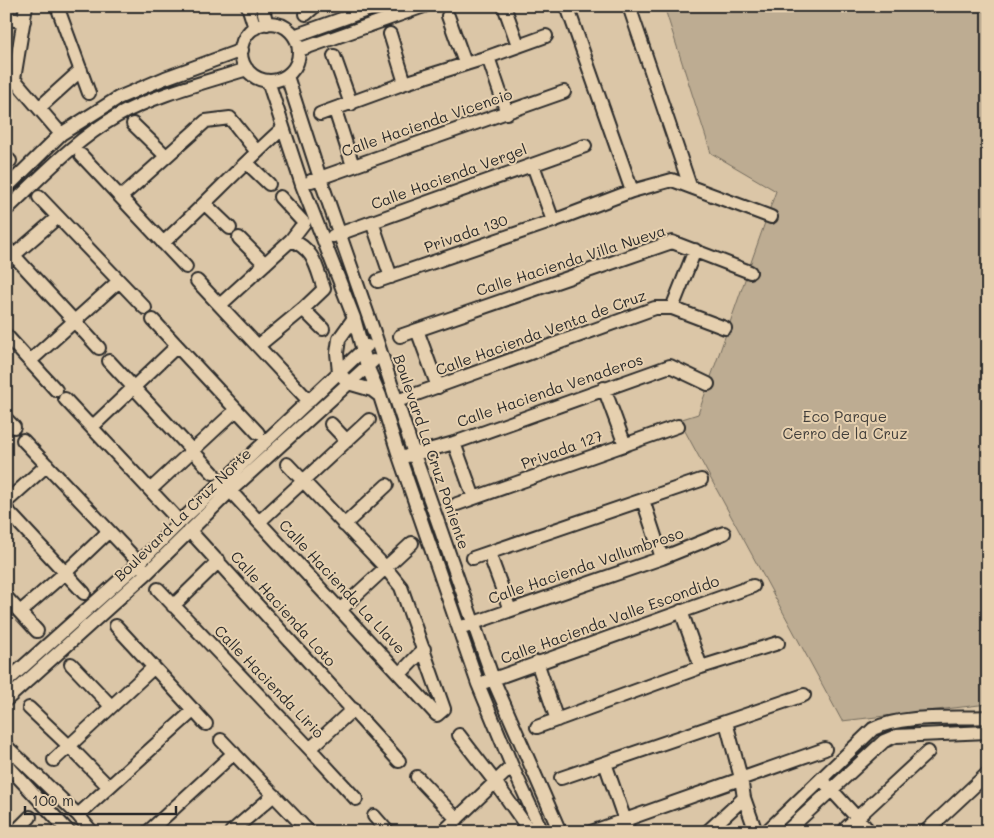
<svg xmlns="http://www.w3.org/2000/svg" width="994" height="838" viewBox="0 0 994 838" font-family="Mali,sans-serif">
  <rect width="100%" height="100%" fill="#dbc6a7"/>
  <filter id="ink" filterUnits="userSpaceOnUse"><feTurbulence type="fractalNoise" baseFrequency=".02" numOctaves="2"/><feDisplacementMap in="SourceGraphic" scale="10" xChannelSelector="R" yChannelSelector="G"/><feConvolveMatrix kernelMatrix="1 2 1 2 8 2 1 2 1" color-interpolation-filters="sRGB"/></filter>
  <g filter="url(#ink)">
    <path fill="#bdac92" stroke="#746c5e" d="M664,6H988V704L842,721L679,420L698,414L776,191L711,153Z"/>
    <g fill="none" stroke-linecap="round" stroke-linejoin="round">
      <g stroke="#2b2b2b" stroke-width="16">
        <path id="minor" d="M57,6L89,93
          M248,6L255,28
          M262,6L267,24
          M504,6L518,45
          M567,6L632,191
          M629,6L690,186
          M306,14L315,6
          M448,16L465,63
          M6,19L24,21
          M241 52a29 29 0 1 1 58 0a29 29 0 1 1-58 0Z
          M390,34L405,83
          M294,36L378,6
          M299,50L424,6
          M334,56L351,104
          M488,57L507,113
          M287,76L320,178L376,338L414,454L493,679L560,832
          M14,79L26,6
          M14,79L61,134
          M268,81L302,185L354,318L367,366L380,396L400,459L478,684L512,766L542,832
          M39,108L81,70
          M335,110L353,166
          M320,114L405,83L488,57L546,36
          M133,124L166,156
          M81,155L186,267
          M6,158L10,161
          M247,163L269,184
          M533,165L553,221
          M311,181L564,92
          M6,188L61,134L118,98L165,78L242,50
          M39,197L145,308
          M121,197L206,121L230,118L257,152
          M205,204L230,228
          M6,210C41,177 75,140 117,116C157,94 203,83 247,69
          M372,222L391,277
          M333,236L585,146
          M239,238L265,264
          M163,243C204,205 242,165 283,128
          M6,247L99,348
          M6,262L58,217
          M197,281L309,401
          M378,281L553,221L632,191L672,180L771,217
          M220,305L291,240L304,223L280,197
          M672,308L695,250
          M303,309L323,329
          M354,318L339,339L337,353L339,372L348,383L372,390L380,396
          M153,320L258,433
          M417,330L438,387
          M6,335L56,390
          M400,336L672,242L750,272
          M258,346L303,309L324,289C316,267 315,250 291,240
          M30,361L119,281
          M109,361L213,473
          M604,388L625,445
          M65,399L180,522
          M397,401L655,308H672L725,328
          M6,419L14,427
          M331,424L347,441
          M92,427L177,346
          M23,440L145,569
          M454,443L474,498
          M407,456L454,443L670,366L708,384
          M222,482L437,715L444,709L401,587L385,567L287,464
          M150,490L236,410
          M643,500L662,558
          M6,502L47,465
          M457,504L678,426
          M6,509L84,593
          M259,522L369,420
          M344,525L387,485
          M190,531L399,761
          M489,553L510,610
          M473,558L701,480
          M158,589L310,749L356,799
          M6,597L37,631
          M173,606L219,561
          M340,610L412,543
          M681,611L701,667
          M20,612L66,572L109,531
          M116,626L206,724
          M465,626L662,558L724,533
          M537,662L557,720
          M71,664L111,706
          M400,674L424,649
          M6,682L139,563L180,522L367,346
          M485,682L753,586
          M6,700L148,572L230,491L373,361
          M29,708L68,745L109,787
          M726,722L741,778L744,798L756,832
          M537,727L701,667L778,643
          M459,735L496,783L529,830L527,832
          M221,740L309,832
          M6,746L78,815L92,832
          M310,749L353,709
          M54,760L154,667
          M605,763L629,832
          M6,764L69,832
          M417,777L457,819
          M561,778L804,695
          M826,784L870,832
          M78,815L194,710
          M374,816L388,832
          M846,828L928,752
          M15,832L30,817
          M148,832L234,753
          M231,832L274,795
          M443,832L512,766
          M591,832L825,749
          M707,832L744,798
          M766,832L873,729C903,714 953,719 988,717
          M786,832L884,741L896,736L988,732
          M925,832L988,773"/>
      </g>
      <use href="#minor" stroke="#e6d0af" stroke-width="12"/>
    </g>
  </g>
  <g text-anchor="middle" stroke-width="4" stroke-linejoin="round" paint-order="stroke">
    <g font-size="15" fill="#2b2b2b" stroke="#e6d0af">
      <text transform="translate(427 123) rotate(-19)" y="5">Calle Hacienda Vicencio</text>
      <text transform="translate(449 177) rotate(-20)" y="5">Calle Hacienda Vergel</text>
      <text transform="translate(466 234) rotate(-19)" y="5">Privada 130</text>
      <text transform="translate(571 261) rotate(-18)" y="5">Calle Hacienda Villa Nueva</text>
      <text transform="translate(541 333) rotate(-20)" y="5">Calle Hacienda Venta de Cruz</text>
      <text transform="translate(550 391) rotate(-19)" y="5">Calle Hacienda Venaderos</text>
      <text transform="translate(562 450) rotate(-20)" y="5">Privada 127</text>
      <text transform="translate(431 452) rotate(71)" y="5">Boulevard La Cruz Poniente</text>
      <text transform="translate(183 515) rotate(-44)" y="5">Boulevard La Cruz Norte</text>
      <text transform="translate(586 566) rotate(-19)" y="5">Calle Hacienda Vallumbroso</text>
      <text transform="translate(342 587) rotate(47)" y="5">Calle Hacienda La Llave</text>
      <text transform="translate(283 609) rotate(48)" y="5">Calle Hacienda Loto</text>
      <text transform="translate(610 620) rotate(-20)" y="5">Calle Hacienda Valle Escondido</text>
      <text transform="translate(269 682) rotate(46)" y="5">Calle Hacienda Lirio</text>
    </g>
    <g font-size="15" fill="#413e3a" stroke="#e6d0af">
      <text x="845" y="422">Eco Parque<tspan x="845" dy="17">Cerro de la Cruz</tspan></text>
    </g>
  </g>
  <rect width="994" height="838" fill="none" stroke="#e6d0af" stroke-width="25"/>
  <rect x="12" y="12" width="969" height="813" fill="none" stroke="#2b2b2b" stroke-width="2" filter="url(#ink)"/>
  <path d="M25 806v8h151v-8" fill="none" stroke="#2b2b2b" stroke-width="2.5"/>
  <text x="32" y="806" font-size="15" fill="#2b2b2b" stroke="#e6d0af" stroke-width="4" paint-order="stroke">100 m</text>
</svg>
